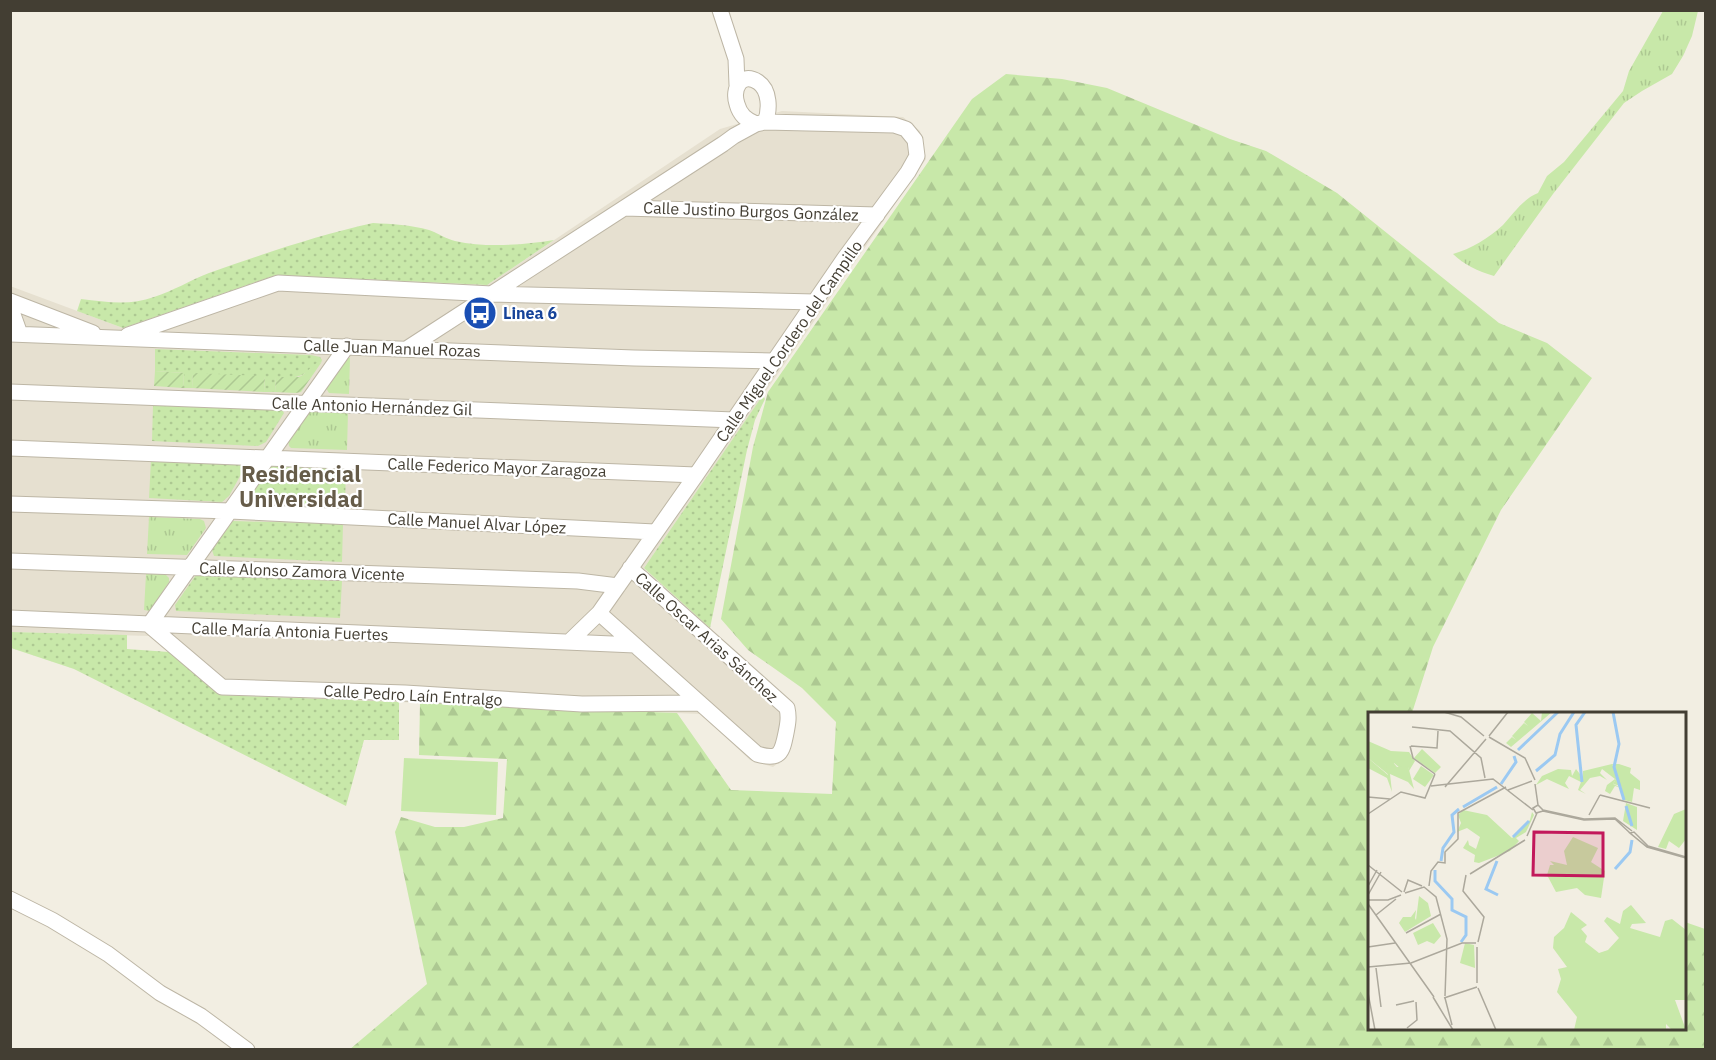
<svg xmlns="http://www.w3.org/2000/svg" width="1716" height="1060" viewBox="0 0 1716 1060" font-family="'IBM Plex Sans',sans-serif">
  <defs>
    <pattern id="grass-tufts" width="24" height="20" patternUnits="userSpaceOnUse" patternTransform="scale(1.5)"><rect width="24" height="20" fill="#c8e8a9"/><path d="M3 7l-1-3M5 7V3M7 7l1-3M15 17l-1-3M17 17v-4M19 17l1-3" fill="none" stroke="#adc892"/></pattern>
    <pattern id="forest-firs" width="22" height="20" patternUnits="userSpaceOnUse" patternTransform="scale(1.5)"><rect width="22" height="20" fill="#c8e8a9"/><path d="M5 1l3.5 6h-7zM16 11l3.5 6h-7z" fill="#adc892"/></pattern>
    <pattern id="park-dots" width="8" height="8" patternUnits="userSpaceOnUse" patternTransform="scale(1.5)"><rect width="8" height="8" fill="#c8e8a9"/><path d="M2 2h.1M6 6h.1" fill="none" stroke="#adc892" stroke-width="1.8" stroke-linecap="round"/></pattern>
    <pattern id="garden-furrows" width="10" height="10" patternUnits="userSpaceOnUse" patternTransform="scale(1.5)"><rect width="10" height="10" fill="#c8e8a9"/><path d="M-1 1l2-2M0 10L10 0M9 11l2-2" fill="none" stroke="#adc892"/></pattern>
  </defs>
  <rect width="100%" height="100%" fill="#f2eee2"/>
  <path fill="#e6e0d0" d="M782,111L903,117L920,131L926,159L644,568L789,700L796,714L786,757L773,767L750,760L701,714L220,695L149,636L11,632L10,286L123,328L275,275L487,285L720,129Z"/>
  <path fill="url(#grass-tufts)" d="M1663,11H1698L1692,36L1683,56L1672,74L1642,91L1624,103L1553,194L1494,276C1477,271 1465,265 1453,254C1471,249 1489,238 1503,225C1514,213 1523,199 1538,193L1547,176L1564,162L1623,91L1629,71Z
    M346,358H350L349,394L329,393L326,388Z
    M311,411L348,412L347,450L291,448L289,446L288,440L307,413Z
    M149,517L200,519L204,521L206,528L187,555L147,554Z
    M146,574H165L169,578V582L150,611L144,610Z"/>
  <path fill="url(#forest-firs)" d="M1006,74L1062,79L1107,88L1230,139L1266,151L1337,193L1499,323L1547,343L1592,378L1501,510L1433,647L1412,713L1370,714V1028H1684L1685,922L1705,929V1049L349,1050L427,984L395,832L401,817L435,827H464L503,818L507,759L419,755L420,703L677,713L731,790L832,794L836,722L802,688L748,650L721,619L753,447L768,392L972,99Z"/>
  <path fill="url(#park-dots)" d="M373,223C392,224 411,225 429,230C438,233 446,239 455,241C487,248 522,245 554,240L487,285L276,275L123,328L77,311L81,299C106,302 130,306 154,297C173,291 191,280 209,273C263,254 318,235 373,223Z
    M155,349L311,355L320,357L322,360L321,363L320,362C300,378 301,378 276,377L275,392H264L265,377L193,374L192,388H183L184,373L155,371Z
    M763,395L765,399L755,420L747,450L710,628L644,568Z
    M153,405L282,410L284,413L266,442L258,446L152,441Z
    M151,459L240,464L244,469L229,496L222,502L149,498Z
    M272,465L346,468L345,506L252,502L251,500L252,493L269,467Z
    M233,521L343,524L342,562L214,556L212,550Z
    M196,575L342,581L340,618L176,611L175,605Z
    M11,632L127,635V649L169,652L220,695L399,702V740H364L346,806L74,669L11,648Z"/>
  <path fill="url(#garden-furrows)" d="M320,362L321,363L301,392L296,393L275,392L276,377H299C307,374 311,364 320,362Z
    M155,371L184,373L183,388L154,386Z
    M193,373L265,376L264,392L192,388Z"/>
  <path fill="#c8e8a9" d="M404,758L498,762L496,815L401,811Z"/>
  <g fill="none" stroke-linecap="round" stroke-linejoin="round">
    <g stroke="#bdb6a5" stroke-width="17">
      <path id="street" d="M720,10L736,59L737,85
        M756,124C746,120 740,115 737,104C732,89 741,71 758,82C770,90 770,110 765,122
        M624,208L877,215
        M10,301L93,333
        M10,306L20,334
        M10,334L634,358L774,361
        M128,335L278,283L492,294L815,302
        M347,346L149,625L222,687L405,693L582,704L700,703
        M408,348L723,144L734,136L756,124L765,122L894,125L906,129L915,140L917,156L908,172L844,259L696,475L606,603L599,613L569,642
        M10,392L734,420
        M10,448L696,475
        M10,504L230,511L655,532
        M10,561L578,581L618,586
        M599,613L757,754C780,761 782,753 786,733C788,723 789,717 787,708L630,568
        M10,618L635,645
        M10,899L52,920L108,954L160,993L201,1016L247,1050"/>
    </g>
    <use href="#street" stroke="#fff" stroke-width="15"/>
  </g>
  <defs>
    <g id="bus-disc" transform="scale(1.725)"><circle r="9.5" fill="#1a4fb4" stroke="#fff"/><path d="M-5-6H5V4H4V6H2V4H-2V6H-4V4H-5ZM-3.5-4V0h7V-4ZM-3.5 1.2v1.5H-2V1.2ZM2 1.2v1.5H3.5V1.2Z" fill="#fff"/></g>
  </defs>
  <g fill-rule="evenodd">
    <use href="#bus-disc" x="480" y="313"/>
  </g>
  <g text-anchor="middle" stroke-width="4.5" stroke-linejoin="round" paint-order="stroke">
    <g font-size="16" fill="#433e33" stroke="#fff">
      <text transform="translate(751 211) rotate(2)" y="6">Calle Justino Burgos González</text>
      <text transform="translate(789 341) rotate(-55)" y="6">Calle Miguel Cordero del Campillo</text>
      <text transform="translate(392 348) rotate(2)" y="6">Calle Juan Manuel Rozas</text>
      <text transform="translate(372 406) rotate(2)" y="6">Calle Antonio Hernández Gil</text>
      <text transform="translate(497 467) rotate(2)" y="6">Calle Federico Mayor Zaragoza</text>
      <text transform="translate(477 523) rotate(3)" y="6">Calle Manuel Alvar López</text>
      <text transform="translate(302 571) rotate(2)" y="6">Calle Alonso Zamora Vicente</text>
      <text transform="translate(290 631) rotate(2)" y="6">Calle María Antonia Fuertes</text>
      <text transform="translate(707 637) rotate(42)" y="6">Calle Oscar Arias Sánchez</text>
      <text transform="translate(413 695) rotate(3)" y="6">Calle Pedro Laín Entralgo</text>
    </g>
    <g font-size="16" font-weight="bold" fill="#164399" stroke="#fff" text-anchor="start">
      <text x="503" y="319">Linea 6</text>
    </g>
    <g font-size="22" font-weight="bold" fill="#665c49" stroke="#fff">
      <text x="301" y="482">Residencial<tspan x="301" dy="25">Universidad</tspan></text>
    </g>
  </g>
  <g transform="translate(1368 712)">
    <rect width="318" height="318" fill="#f2eee2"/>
    <path d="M174,0H184L143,35L138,31L144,25L148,28L144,24L156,11L160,14L156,10L164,1L173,9ZM0,29L23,39L41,40L47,49L41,59L40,55L32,56L26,51L21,63L0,46ZM54,37L73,55L67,61L46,46ZM244,52L249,65L245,72L254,76L247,74L242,82L237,79L239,73L247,67L234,57L232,61L239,68L232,64L222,66L212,78L218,82L210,78L213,70L201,64L197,71L201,77L179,67L168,73L174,64L190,57L203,58L204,64L208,57L215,66V59ZM95,98L119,103L144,126L162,108L164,100L166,103L158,120L148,126L151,129L142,139L111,151L106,150L107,143L95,136L100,128L101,133L108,137L112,125L99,116L89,120L93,111L90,103ZM97,231L106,233L107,256L92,251Z" fill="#c8e8a9"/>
    <path d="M205,125L230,136L223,150L237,159L233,186L217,183L209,176L188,180L179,163L182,153H186L182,149L199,153L196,139ZM263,193L278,211L264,212L262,216L292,225L297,209L304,207L318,218V288H307L318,318H304L298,312V318H206L209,305L189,280L193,267L190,257L199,255L185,236L186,225L196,216L203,200L219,213L213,217L219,224L217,230L231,241L240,238L251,226L236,209L239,205L252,212L255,199Z" fill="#c8e8a9"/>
    <path d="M53,54L66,63L57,75L45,67Z" fill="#c8e8a9"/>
    <path d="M0,46L20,63L18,54L23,48L29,55L40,54L46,77L40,70L22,62L24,80L19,66L0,56ZM251,52L263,56L262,61L272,69V78L266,76L264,90L256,88L253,74L245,72L249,65L244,52ZM258,91L269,95V118L255,109ZM51,184L60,191L63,204L37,220L31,211L35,205H43L48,198L47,206L48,208Z" fill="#c8e8a9"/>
    <path d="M318,97V127L311,136L301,129L298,137L290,135L306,102ZM65,211L73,224L66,232L59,229L50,233L45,221Z" fill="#c8e8a9"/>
    <path fill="none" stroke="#9bc9f2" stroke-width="3" d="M245,0L251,32L246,55L256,88M150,38L190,0M168,59L187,43L192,22L206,0M214,70L208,13L217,0M133,72L148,50L146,44M258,94L264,114M95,95L129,75M145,125L161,109M73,149L75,136L86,120L84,103L91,97M129,149L118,177L130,183M247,157L262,140L264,128M67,158V169L84,187V198L98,205V223L93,230"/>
    <path fill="none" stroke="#aca89c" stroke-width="1.5" d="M76,0L93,5L116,24M44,15L82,19L113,46L117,66M121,24L140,0M121,25L157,46L167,68M42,34L45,46L67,62M43,34L69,36L70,19M167,72L170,93M63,74L125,67L165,98M77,75L118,27M140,78L164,69M232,83L282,96M0,85L22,87M0,102L33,80L57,86L67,62M221,103L232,83M262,121L247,107L216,108L175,99L168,101L165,96L170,93L175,98L216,107L247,106L264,119M159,124L169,101M318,145L280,134L266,120L262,121L279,135L318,146M0,153L34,180M102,162L157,128M98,163L95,179L116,205L110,230M0,174L9,158M61,174L63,159L70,150L77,151V140L90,127V101L138,75M36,180L40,168L54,174M37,181L56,175L68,185L79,227L77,284M0,183L13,160M0,188H20L33,183M0,192L66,285M8,203L28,187M38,221L73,202M0,235L27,231M0,255L43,251L94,231H108M8,256L13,295M109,271V235M110,276L128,318M0,281L7,318M65,285L85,318M76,286L109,275M77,286L84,313M28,293L46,289M39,316L49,308L48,290"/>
    <path fill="#c2185b" fill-opacity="0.15" stroke="#c2185b" stroke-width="3" d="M166,120L235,121V164L165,163Z"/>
    <rect width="318" height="318" fill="none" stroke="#433e33" stroke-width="3"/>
  </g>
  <rect width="1716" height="1060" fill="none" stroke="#433e33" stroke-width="24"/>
</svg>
